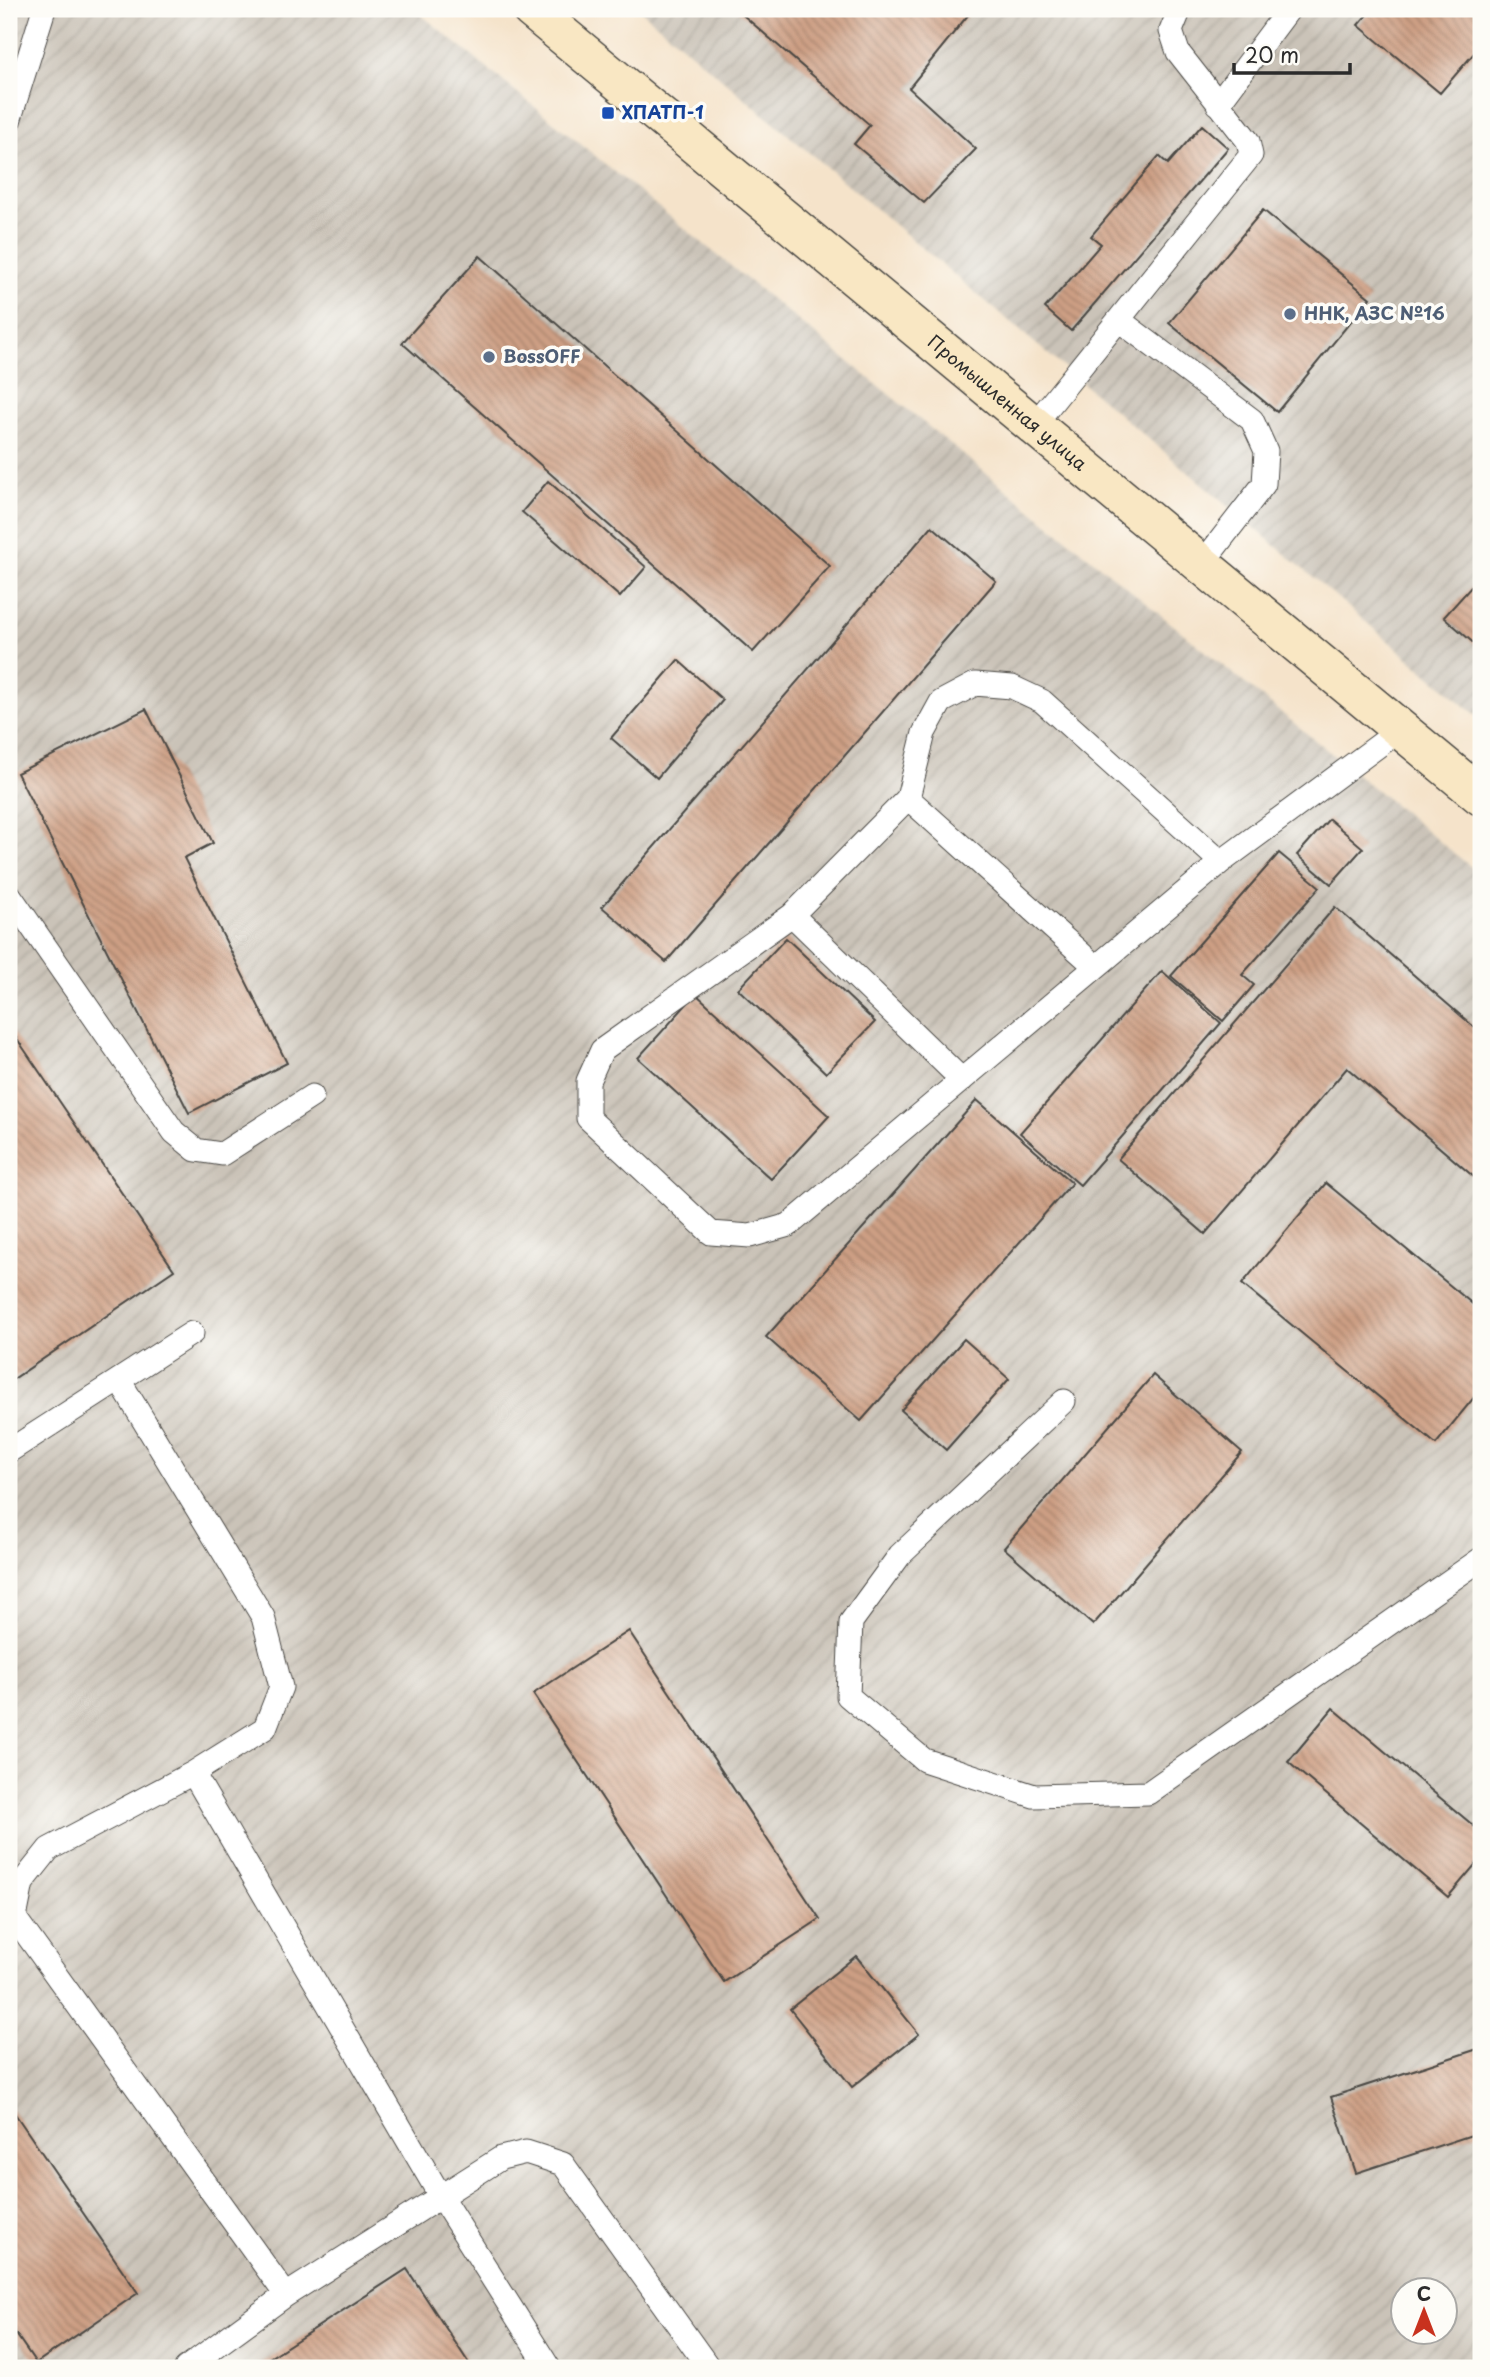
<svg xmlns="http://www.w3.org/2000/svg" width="1490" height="2377" viewBox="0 0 1490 2377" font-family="'Playpen Sans',sans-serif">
  <defs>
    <pattern id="industrial-furrows" width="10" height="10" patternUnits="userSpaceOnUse" patternTransform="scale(1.75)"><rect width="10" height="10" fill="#cac3b8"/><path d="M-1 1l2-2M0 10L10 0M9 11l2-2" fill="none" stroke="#aea89e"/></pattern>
    <pattern id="building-back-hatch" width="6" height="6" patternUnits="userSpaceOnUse" patternTransform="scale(1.75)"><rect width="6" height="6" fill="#cd9f84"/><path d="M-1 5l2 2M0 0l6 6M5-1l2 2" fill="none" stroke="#a7826c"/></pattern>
  </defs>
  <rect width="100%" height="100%" fill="#fdfcf7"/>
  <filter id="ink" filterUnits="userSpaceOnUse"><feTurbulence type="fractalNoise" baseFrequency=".0143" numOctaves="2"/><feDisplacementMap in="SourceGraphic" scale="14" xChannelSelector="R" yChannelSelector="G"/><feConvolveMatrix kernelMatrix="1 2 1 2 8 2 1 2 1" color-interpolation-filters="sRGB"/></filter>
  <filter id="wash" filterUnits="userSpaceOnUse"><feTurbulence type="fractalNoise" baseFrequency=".00686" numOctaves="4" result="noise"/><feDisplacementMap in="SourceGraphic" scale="28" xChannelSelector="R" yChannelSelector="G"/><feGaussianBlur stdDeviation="1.57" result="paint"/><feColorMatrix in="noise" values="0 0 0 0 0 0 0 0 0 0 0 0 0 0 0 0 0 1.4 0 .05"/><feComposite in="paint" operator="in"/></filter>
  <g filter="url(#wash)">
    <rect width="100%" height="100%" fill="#f5e3ca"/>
    <path fill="url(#industrial-furrows)" fill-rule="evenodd" d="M9,9H414L1481,875V2368H9ZM1402,2290H1444V2332H1402Z
      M639,9H1481V719Z"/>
    <g id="blocks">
      <path fill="url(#building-back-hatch)" d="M736,9H973L909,88L976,149L924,203L854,144L870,125Z
        M1372,9H1481V45L1440,93L1358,25Z
        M1202,125L1228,148L1071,331L1045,308L1101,244L1091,236L1159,156L1168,164Z
        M1263,210L1370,298L1277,412L1169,323Z
        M480,256L830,566L753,652L402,343Z
        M548,481L646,567L620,597L522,512Z
        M932,526L996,581L666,962L602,907Z
        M1481,576V643L1478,647L1444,617Z
        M678,660L723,700L657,778L611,738Z
        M146,709L213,843L184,858L287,1063L189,1113L17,773Z
        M1329,819L1363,848L1331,884L1297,855Z
        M1279,853L1320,887L1242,975L1254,985L1223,1021L1171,976Z
        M1335,907L1481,1033V1183L1347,1068L1205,1234L1118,1159Z
        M786,938L875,1022L826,1073L738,989Z
        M1162,971L1221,1023L1080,1185L1020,1133Z
        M696,994L829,1116L771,1179L638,1058Z
        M9,1027L174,1270L9,1382Z
        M977,1100L1072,1183L861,1421L766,1337Z
        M1326,1183L1481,1311V1389L1436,1444L1242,1284Z
        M964,1339L1009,1379L946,1450L901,1410Z
        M1153,1375L1242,1452L1093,1625L1004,1548Z
        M629,1631L820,1919L724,1982L533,1694Z
        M1333,1708L1481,1832V1858L1448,1897L1288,1762Z
        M856,1956L919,2034L852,2087L790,2009Z
        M1481,2048V2132L1356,2173L1331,2097Z
        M9,2105L138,2293L36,2363L9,2324Z
        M407,2269L472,2368H254Z"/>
    </g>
  </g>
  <g filter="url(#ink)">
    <use href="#blocks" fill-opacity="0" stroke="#494743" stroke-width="2"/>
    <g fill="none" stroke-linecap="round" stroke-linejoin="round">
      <g stroke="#494743" stroke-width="25">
        <path id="lane" d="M1218,104L1289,9
          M9,121L44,9
          M1119,320L1252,420L1266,451L1264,484L1202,564
          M1034,425L1251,155L1248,141L1178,52L1171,31L1180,9
          M908,798L1096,967
          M1221,862L1042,701L1012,687L975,684L941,702L924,733L908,798L792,915L602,1050L588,1081V1118L711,1233L750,1236L789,1225L1221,862L1401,729
          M9,894L174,1132L196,1150L222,1154L312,1096
          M792,915L962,1080
          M119,1380L263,1617L281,1687L265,1728L193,1773L49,1849L22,1883L15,1918L286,2295
          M1064,1401L900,1555L851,1622L848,1696L924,1760L1034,1796L1148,1793L1481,1559
          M9,1451L192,1333
          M193,1773L441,2197L549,2368
          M186,2368L286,2295L501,2158L526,2152L563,2164L709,2368"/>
      </g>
      <g stroke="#494743" stroke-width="41">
        <g id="secondary">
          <path id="s1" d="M531,9L1481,796"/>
        </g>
      </g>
      <use href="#lane" stroke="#fff" stroke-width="23"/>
      <use href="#secondary" stroke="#f9e7c3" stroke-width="38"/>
    </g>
  </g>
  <rect fill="#1a4fb4" stroke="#fdfcf7" stroke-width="2.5" x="601" y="106" width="14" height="14" rx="3.5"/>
  <g fill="#5c6f8a" stroke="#fdfcf7" stroke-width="2.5">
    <circle cx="1290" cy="314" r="7"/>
    <circle cx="489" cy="357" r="7"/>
  </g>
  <g text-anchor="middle" stroke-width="7" stroke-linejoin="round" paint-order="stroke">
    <g font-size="18" font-weight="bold" fill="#164399" stroke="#fdfcf7" text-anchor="start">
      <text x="622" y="119">ХПАТП-1</text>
    </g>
    <g font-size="18" font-weight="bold" fill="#4e5e75" stroke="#fdfcf7" text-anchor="start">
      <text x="1304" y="320">ННК, АЗС №16</text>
      <text x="503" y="363">BossOFF</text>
    </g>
    <g font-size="18" fill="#2b2b2b" stroke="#fdfcf7">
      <text dy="6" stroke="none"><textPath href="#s1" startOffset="618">Промышленная улица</textPath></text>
    </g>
  </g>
  <rect width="1490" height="2377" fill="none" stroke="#fdfcf7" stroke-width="35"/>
  <g transform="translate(1424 2311)"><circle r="33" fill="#fdfcf7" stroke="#a9a8a5" stroke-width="2"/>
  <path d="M0-5L12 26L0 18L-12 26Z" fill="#c8321e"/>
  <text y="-10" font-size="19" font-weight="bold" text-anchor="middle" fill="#2b2b2b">С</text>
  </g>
  <path d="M1234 63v10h116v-10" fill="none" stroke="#2b2b2b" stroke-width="3.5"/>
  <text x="1245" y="63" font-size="21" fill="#2b2b2b" stroke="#fdfcf7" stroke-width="5" paint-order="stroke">20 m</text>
</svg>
